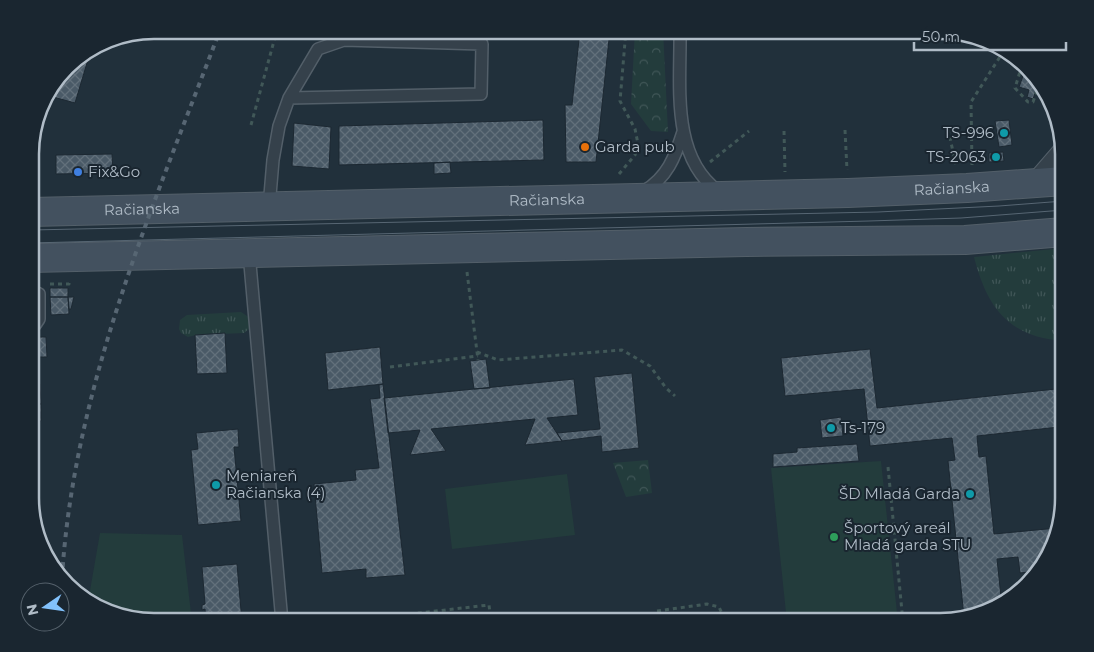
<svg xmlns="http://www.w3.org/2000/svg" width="1094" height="652" viewBox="0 0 1094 652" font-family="Montserrat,sans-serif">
  <defs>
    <pattern id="grass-tufts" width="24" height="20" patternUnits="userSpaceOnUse" patternTransform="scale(1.25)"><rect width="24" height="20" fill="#233c3c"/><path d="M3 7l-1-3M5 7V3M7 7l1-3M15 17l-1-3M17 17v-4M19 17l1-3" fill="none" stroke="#405657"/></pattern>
    <pattern id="park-crowns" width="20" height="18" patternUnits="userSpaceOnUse" patternTransform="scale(1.25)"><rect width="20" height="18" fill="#233c3c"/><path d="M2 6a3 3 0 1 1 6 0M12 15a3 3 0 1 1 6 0" fill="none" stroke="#405657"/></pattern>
    <pattern id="building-cross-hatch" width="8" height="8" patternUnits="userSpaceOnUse" patternTransform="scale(1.25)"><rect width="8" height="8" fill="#4a5a67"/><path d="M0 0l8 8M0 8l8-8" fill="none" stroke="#62707b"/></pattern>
  </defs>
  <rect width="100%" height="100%" fill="#21303b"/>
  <path fill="url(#grass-tufts)" d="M1064,248V341C1008,337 987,307 974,257Z
    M241,312L250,318L249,329L244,333L196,335L188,337L181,333L179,329L180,320L187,315Z"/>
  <path fill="url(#park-crowns)" d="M635,30H663L668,132L651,131L631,104Z
    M648,460L652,493L626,497L613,463Z"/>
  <path fill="#233c3c" d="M881,461L898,622H781L786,613L771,468Z
    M567,474L575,535L452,549L445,489Z
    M100,533L182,535L192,622H153L92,605L88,602Z"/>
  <path fill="url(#building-cross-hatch)" stroke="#1c2832" d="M580,30H610L596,162H566L565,105H572Z
    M88,51L90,53L75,103L46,95L72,61Z
    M1026,68L1039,81L1033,99L1027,97L1029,90L1019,87Z
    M543,120L544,160L339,165V126Z
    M1009,120L1012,145L999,147L995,121Z
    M294,123L331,127L329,169L292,166Z
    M1003,152L1004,161L989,162V153Z
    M112,154L113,173L56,174V155Z
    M450,162L451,173L434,174V163Z
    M50,288H68V297H50Z
    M50,297H68L69,314L51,315Z
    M68,297H74L71,309H69Z
    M225,333L227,373L197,374L195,335Z
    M31,337H46L47,357H31Z
    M380,347L383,384L328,390L325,353Z
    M870,349L877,408L1056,389V395L1064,394V421L1059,422V427L977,436L979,457L986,456L994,534L1057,528L1047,560L1037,571L1020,573L1018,557L997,559L1002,606L964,617L948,461L955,460L952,438L870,446L864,389L785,396L781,358Z
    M486,359L490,388L474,389L470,361Z
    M632,373L639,448L602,452L601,436L562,441L557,433L600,429L594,377Z
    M574,379L578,415L547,418L562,441L525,445L535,419L431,429L446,451L410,455L420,430L388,433L384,398Z
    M40,384L41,404L32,403L31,385Z
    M383,384L405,575L366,578V569L322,573L314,484L356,480L355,470L379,468L370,399L380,398L379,385Z
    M32,403L41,404V421L32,422Z
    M841,417L843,436L822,438L820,420Z
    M238,429L239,447H234L241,521L198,525L191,450L198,449L196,433Z
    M857,444L859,461L773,467V454L797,452V448Z
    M237,564L242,622H206L205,609L202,610V605L205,604L202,567Z"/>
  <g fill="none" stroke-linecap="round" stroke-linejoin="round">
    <g stroke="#535f69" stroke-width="14">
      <path id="lane" d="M680,30C681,83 670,156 718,191
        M289,98L481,94L482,44L344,40
        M644,191C667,178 675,157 683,132
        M269,207L273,160L279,126L289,98L318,49L344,40L351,30
        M249,253L282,622
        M31,290L39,294V319L35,325H31"/>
    </g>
    <g stroke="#535f69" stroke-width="26">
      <path id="street" d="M1038,183L1064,153"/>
    </g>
    <g stroke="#535f69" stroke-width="30">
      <g id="secondary">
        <path id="s1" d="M31,212L848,193L967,188L1064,181"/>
        <path d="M31,258L746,242L965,240L1064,232"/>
      </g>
    </g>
    <path stroke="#415858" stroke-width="3" stroke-dasharray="4 4" stroke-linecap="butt" d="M1022,65L1015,88L1028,102H1033L1040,82
      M251,125L277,30
      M948,129L956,165
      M845,130L847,170
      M784,131L785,172
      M710,162L749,131
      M972,165L971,102L1005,49
      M619,174L635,155L638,144L635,129L620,101L626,30
      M467,272L478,360
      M50,284H69V279
      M477,352L498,360L622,350L650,366L666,388L675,396
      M390,367L478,356
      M888,467L903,622
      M657,611L707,604L719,607L726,622
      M392,622V616L489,605L491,622"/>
    <use href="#lane" stroke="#35414b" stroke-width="11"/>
    <use href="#street" stroke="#35414b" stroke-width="24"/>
    <use href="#secondary" stroke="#43515f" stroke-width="28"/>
    <path stroke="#576673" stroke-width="1" d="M31,230L878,212L999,206L1064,201
      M31,243L869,221L961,218L1064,210"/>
    <path stroke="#576673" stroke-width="4" stroke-dasharray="5 5" stroke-linecap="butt" d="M62,577C74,386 153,207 220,30"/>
  </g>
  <g fill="#0f9aa8" stroke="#1a2630" stroke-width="2">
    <circle cx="1004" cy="133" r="5"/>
    <circle cx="996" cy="157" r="5"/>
    <circle cx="831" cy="428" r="5"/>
    <circle cx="216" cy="485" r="5"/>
    <circle cx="970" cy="494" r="5"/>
  </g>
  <circle fill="#e8710a" stroke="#1a2630" stroke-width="2" cx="585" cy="147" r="5"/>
  <circle fill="#3f7fe0" stroke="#1a2630" stroke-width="2" cx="78" cy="172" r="5"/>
  <circle fill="#2e9e5b" stroke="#1a2630" stroke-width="2" cx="834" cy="537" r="5"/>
  <g text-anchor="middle" stroke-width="4" stroke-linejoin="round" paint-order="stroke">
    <g font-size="15" fill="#b0bcc7" stroke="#1a2630" text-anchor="start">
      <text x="994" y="138" text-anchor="end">TS-996</text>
      <text x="595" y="152">Garda pub</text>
      <text x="986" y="162" text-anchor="end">TS-2063</text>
      <text x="88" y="177">Fix&amp;Go</text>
      <text x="841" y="433">Ts-179</text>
      <text x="226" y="481">Meniareň<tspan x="226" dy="17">Račianska (4)</tspan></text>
      <text x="960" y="499" text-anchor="end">ŠD Mladá Garda</text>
      <text x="844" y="533">Športový areál<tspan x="844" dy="17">Mladá garda STU</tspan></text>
    </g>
    <g font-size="15" fill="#b0bcc7" stroke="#1a2630">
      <text dy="5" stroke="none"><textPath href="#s1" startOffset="921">Račianska</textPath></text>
      <text dy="5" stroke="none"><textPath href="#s1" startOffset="516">Račianska</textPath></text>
      <text dy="5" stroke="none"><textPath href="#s1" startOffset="111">Račianska</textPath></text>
    </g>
  </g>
  <path d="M0 0H1094V652H0ZM154 39H940A115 115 0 0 1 1055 154V498A115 115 0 0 1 940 613H154A115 115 0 0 1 39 498V154A115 115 0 0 1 154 39Z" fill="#1a2630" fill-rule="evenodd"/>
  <path fill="none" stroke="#b0bcc7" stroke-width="2.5" d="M154 39H940A115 115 0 0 1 1055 154V498A115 115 0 0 1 940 613H154A115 115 0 0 1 39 498V154A115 115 0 0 1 154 39Z"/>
  <g transform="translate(45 607) rotate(257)"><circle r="24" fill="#1a2630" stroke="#56626c"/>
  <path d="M0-4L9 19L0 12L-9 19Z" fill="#82c1fb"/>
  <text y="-8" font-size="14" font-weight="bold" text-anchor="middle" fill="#b0bcc7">N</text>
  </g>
  <path d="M914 42v8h152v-8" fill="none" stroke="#b0bcc7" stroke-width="2.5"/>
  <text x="922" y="42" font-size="15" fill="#b0bcc7" stroke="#1a2630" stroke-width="4" paint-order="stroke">50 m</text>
</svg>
